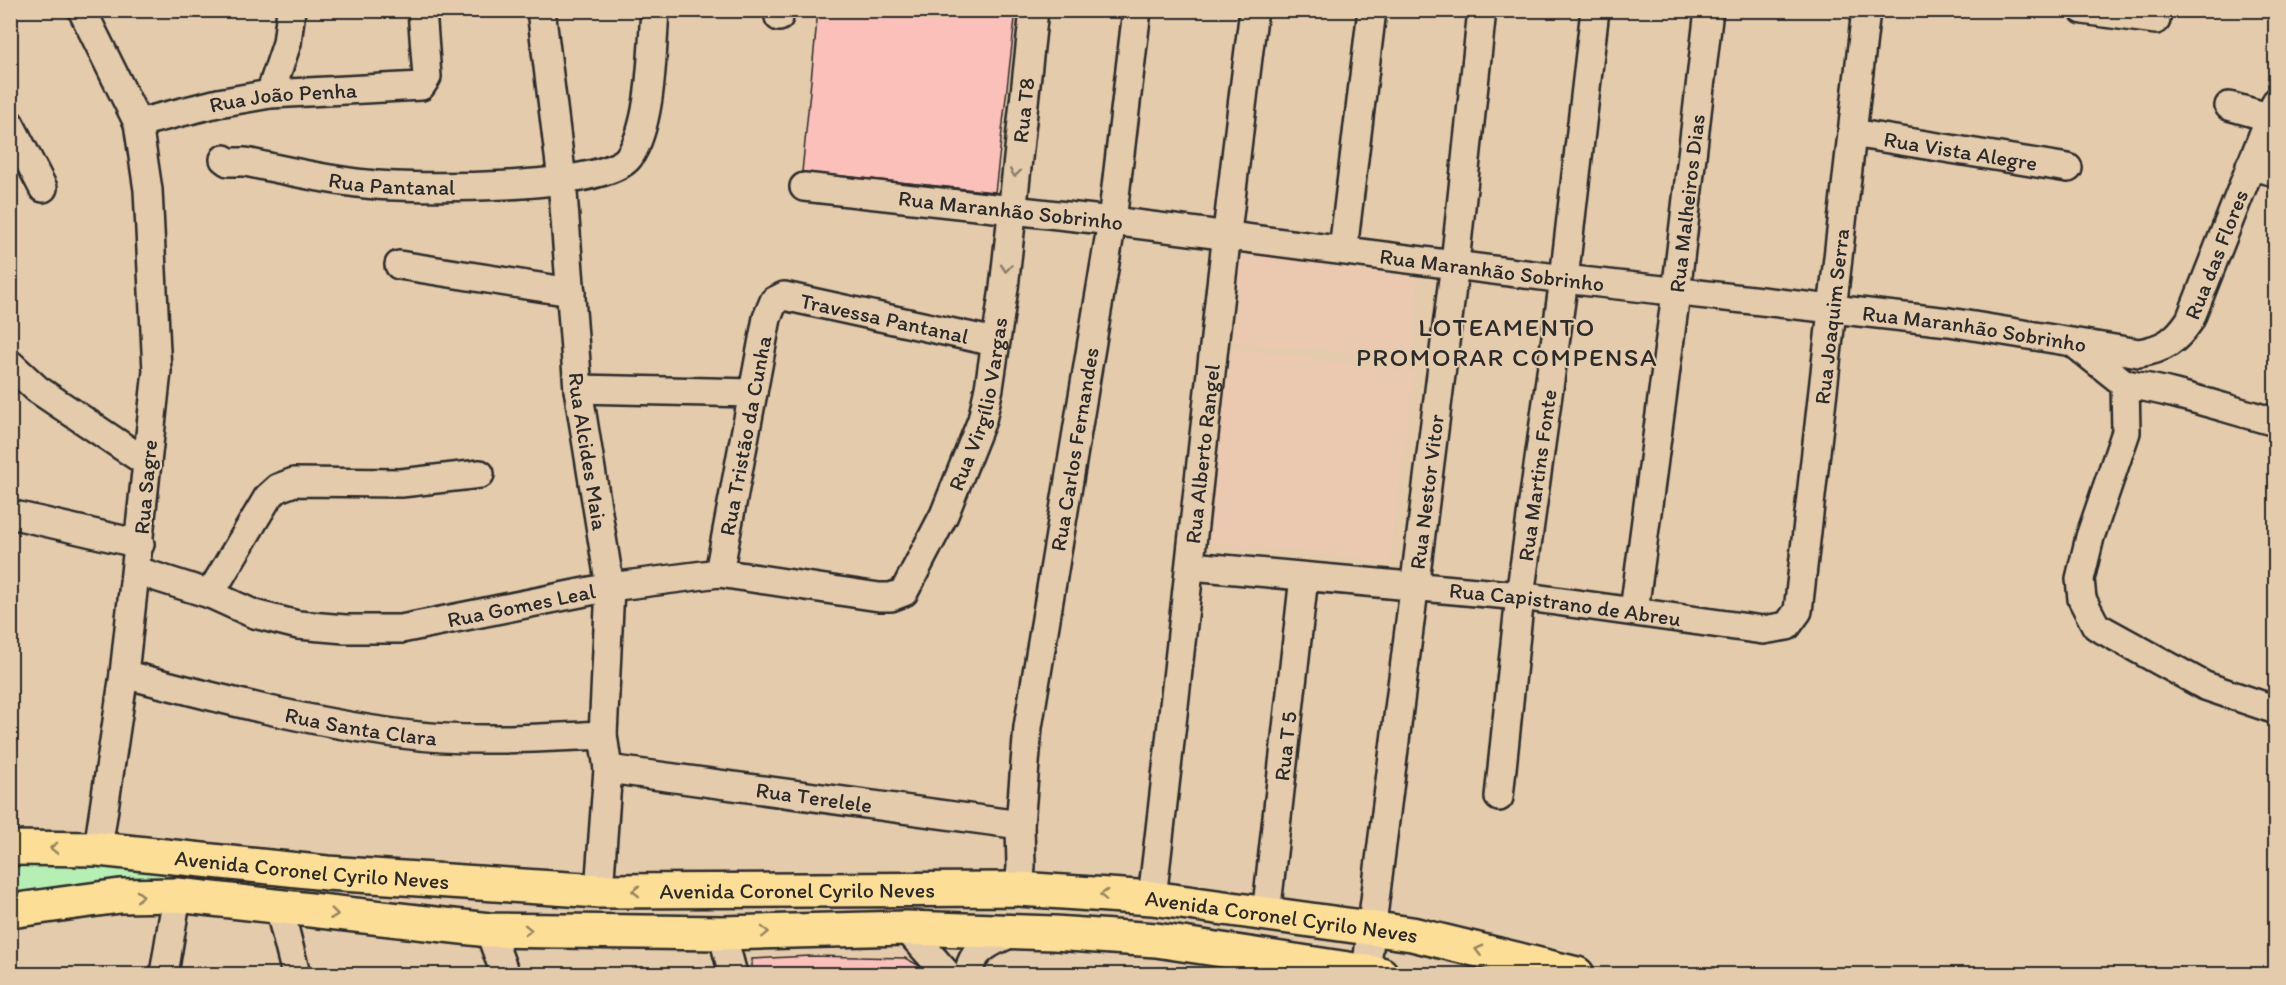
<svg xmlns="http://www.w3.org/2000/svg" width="2286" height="985" viewBox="0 0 2286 985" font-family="Itim,sans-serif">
  <rect width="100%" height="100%" fill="#e4cbac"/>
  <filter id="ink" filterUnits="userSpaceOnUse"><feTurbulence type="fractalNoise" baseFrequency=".0167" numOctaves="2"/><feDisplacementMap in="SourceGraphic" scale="12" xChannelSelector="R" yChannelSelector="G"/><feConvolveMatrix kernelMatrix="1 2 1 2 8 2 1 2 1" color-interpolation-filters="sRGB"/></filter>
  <g filter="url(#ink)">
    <path fill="#ebc8b0" d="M1241,244L1417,277L1413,359L1233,342Z
      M1226,347L1414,372L1390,562L1204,541Z"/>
    <path fill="#b5efb3" stroke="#708d6f" stroke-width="1.5" d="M10,859L208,872L207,888L11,900Z"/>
    <path fill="#fcc0ba" stroke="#2b2b2b" stroke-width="1.5" d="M818,10H1016L995,192L802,172Z
      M810,956L905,958L918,965L926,975H752V959Z"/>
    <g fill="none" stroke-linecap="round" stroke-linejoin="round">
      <g stroke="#2b2b2b" stroke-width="32">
        <g id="minor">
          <path d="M82,10L138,123L148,190L157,371L124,674L98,849"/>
          <path id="s1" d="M541,10L562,180L578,389L610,587L603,735L608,769L599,891"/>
          <path d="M2083,10L2156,20"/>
          <path d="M779,17V10"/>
          <path d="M270,94L287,43L291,10"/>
          <path d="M2229,106L2268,117"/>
          <path id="s2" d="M138,123L218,103L270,94L421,86L427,77L422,10"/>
          <path d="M10,124L43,188"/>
          <path id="s3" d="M1852,133L2068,168"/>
          <path id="s4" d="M224,159L228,162H245C285,170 325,180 366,184C409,189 606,191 629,157C652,125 652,50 655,10"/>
          <path d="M2250,166L2276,172"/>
          <path id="s5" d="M804,187L1112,221L1564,279L1949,322L2139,353C2164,349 2176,341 2190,320L2276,102"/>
          <path d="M1343,250L1372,10"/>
          <path d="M399,265L571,292"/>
          <path d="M2076,345L2125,384L2126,432L2090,537L2080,579L2082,599L2096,626L2205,686L2276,710"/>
          <path d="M10,364L37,389L147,463"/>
          <path d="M2125,384C2177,391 2225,409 2276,422"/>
          <path d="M578,389L753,393"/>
          <path d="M10,514L140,544"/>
          <path id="s6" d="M1191,566L1520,596L1763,630L1787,626L1798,611L1866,10"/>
          <path id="s7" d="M137,571L210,594L254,614L298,625L345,629H401L610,587L719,573L879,597H891L904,592L944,515L982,420L989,388L1004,288L1034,10"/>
          <path id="s8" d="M719,573L767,318L774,301L784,296L995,342"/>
          <path d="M210,594L268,497L278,488L294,482L401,483L480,474"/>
          <path id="s9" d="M1634,611L1676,293L1709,10"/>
          <path id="s10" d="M124,674C216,698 308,722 402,734C468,743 537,738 603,735"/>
          <path id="s11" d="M608,769L1020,825"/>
          <path id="s12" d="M1499,797L1520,596L1564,279L1595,10"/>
          <path id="s13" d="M1019,889L1021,866L1020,825L1028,727L1112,221L1137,10"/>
          <path id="s14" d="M1152,898C1187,602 1216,306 1254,10"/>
          <path d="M279,907L296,974"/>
          <path id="s15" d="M1266,915L1304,577"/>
          <path d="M906,928L947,974"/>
          <path d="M489,930L505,974"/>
          <path d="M722,933L733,974"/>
          <path id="s16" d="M1366,972L1455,263L1482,10"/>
          <path d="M164,974L177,895"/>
          <path d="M969,974C970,949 995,940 1015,932"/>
        </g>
      </g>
      <g stroke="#2b2b2b" stroke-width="38">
        <g id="highway">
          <path id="s17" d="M10,848L98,849L327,873L599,891L1019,889L1152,898L1412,934L1577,974"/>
          <path d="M10,911L120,896L177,895L489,930L722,933L906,928L1054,933L1156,940L1381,974"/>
        </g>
      </g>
      <use href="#minor" stroke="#e4cbac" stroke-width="27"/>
      <use href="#highway" stroke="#fcde96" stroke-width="33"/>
    </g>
    <defs><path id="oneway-chevron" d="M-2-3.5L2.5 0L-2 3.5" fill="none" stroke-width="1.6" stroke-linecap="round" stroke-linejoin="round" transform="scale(1.5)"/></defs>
    <g stroke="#887b6c">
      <use href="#oneway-chevron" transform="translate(1015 173) rotate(97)"/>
      <use href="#oneway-chevron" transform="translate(1006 268) rotate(95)"/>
    </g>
    <g stroke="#948460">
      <use href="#oneway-chevron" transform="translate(54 848) rotate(-179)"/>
      <use href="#oneway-chevron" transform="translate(636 891) rotate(180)"/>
      <use href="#oneway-chevron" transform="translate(1104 895) rotate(-177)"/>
      <use href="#oneway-chevron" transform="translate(140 896) rotate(-1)"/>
      <use href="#oneway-chevron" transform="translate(334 914) rotate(7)"/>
      <use href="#oneway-chevron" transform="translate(528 930) rotate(1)"/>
      <use href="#oneway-chevron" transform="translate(765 932) rotate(-2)"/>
      <use href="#oneway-chevron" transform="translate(1479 950) rotate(-166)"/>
    </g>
  </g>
  <g text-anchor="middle" stroke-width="4.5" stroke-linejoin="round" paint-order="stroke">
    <g font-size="22" fill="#2b2b2b" stroke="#e4cbac">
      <text dy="8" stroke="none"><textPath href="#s2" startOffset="148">Rua João Penha</textPath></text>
      <text dy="8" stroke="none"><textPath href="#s7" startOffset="1286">Rua T8</textPath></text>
      <text dy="8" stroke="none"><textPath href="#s3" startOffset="110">Rua Vista Alegre</textPath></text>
      <text dy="8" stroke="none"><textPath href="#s4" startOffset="171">Rua Pantanal</textPath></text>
      <text dy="8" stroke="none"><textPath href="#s9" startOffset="411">Rua Malheiros Dias</textPath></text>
      <text dy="8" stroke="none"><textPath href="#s5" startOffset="208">Rua Maranhão Sobrinho</textPath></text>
      <text dy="8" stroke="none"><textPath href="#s5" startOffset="1479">Rua das Flores</textPath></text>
      <text dy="8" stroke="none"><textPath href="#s5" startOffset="693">Rua Maranhão Sobrinho</textPath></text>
      <text dy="8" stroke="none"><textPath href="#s6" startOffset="915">Rua Joaquim Serra</textPath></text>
      <text dy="8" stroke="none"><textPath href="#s8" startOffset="392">Travessa Pantanal</textPath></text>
      <text dy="8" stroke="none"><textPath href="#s5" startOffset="1179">Rua Maranhão Sobrinho</textPath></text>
      <text dy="8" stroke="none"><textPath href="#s7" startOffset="988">Rua Virgílio Vargas</textPath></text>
      <text dy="8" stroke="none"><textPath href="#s8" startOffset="140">Rua Tristão da Cunha</textPath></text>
      <text dy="8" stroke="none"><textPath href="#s13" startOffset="444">Rua Carlos Fernandes</textPath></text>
      <text dy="8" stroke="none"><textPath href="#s1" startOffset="444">Rua Alcides Maia</textPath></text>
      <text dy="8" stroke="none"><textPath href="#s14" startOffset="447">Rua Alberto Rangel</textPath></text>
      <text dy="8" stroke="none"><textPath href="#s12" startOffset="324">Rua Martins Fonte</textPath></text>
      <text transform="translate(145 487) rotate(-85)" y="8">Rua Sagre</text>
      <text dy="8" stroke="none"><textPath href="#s16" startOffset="484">Rua Nestor Vitor</textPath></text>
      <text dy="8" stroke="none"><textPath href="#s6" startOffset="376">Rua Capistrano de Abreu</textPath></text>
      <text dy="8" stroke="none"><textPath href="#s7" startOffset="396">Rua Gomes Leal</textPath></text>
      <text dy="8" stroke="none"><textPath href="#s10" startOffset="243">Rua Santa Clara</textPath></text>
      <text dy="8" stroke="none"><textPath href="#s15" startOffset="170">Rua T 5</textPath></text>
      <text dy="8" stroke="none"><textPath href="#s11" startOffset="208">Rua Terelele</textPath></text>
      <text dy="8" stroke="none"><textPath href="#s17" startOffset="303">Avenida Coronel Cyrilo Neves</textPath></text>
      <text dy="8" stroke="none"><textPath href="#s17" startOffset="789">Avenida Coronel Cyrilo Neves</textPath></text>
      <text dy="8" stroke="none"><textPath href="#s17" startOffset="1275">Avenida Coronel Cyrilo Neves</textPath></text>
    </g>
    <g font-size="26" letter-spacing="1.5" fill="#2b2b2b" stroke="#e4cbac">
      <text x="1507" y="336">LOTEAMENTO<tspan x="1507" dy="30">PROMORAR COMPENSA</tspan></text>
    </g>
  </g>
  <rect width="2286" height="985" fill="none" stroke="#e4cbac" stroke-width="36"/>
  <rect x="18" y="18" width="2250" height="949" fill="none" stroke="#2b2b2b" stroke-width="2" filter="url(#ink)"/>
</svg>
